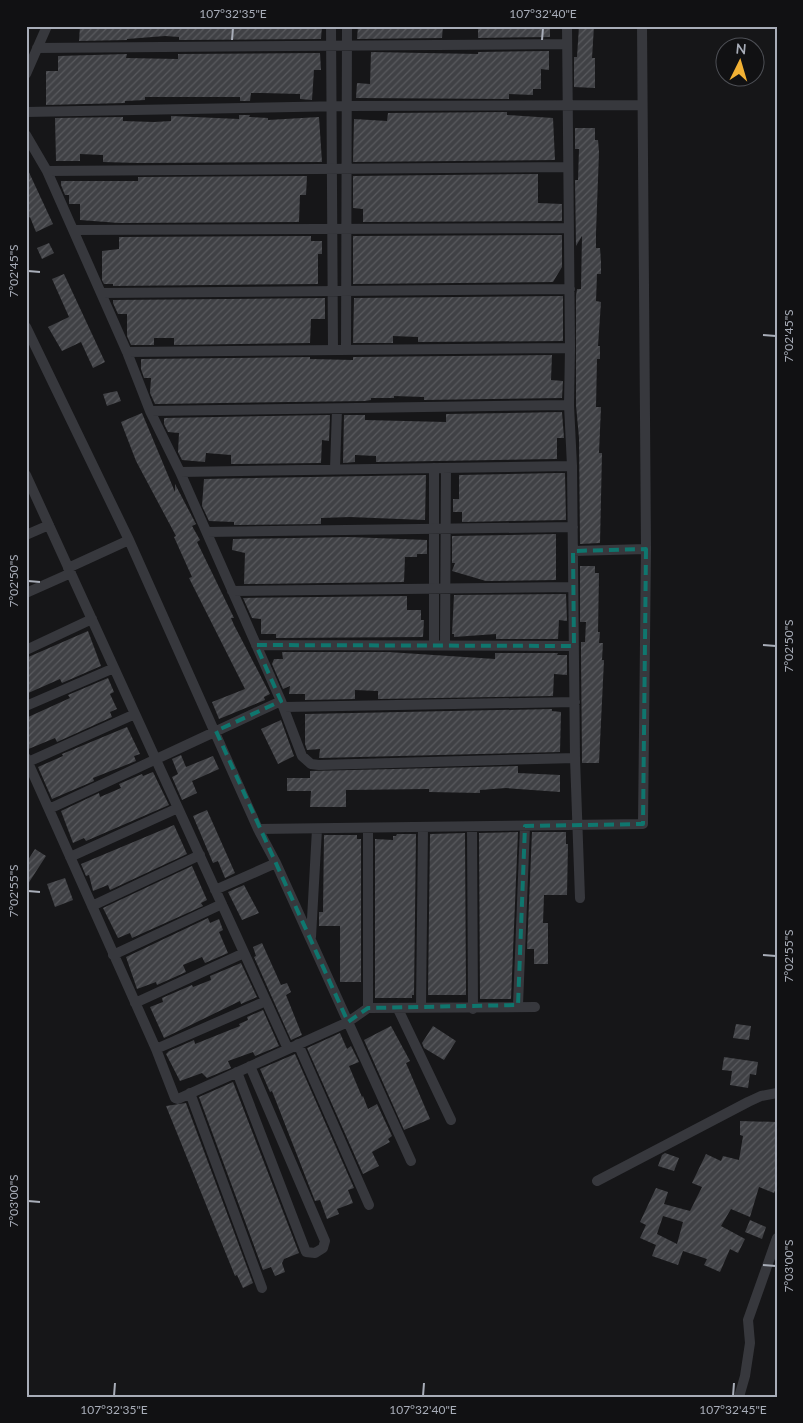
<svg xmlns="http://www.w3.org/2000/svg" width="803" height="1423" viewBox="0 0 803 1423" font-family="Lato,sans-serif">
  <defs>
    <pattern id="building-hatch" width="6" height="6" patternUnits="userSpaceOnUse" patternTransform="scale(1.25)"><rect width="6" height="6" fill="#404145"/><path d="M-1 1l2-2M0 6l6-6M5 7l2-2" fill="none" stroke="#595a5e"/></pattern>
  </defs>
  <rect width="100%" height="100%" fill="#161618"/>
  <path fill="url(#building-hatch)" fill-rule="evenodd" d="M80,26L248,28L322,26L321,39L179,40V37L165,36L127,39V40L79,41Z
    M358,26H443L442,38L357,39Z
    M478,26H550V37L478,38Z
    M579,26H594L592,58H595V88L574,87V57H577Z
    M549,51V70L541,69V89H533V95L509,94V99L356,98L357,83L370,84L371,52L478,54V52Z
    M320,53L321,70H314L312,100L300,99V94L262,93H251L250,101H240V97H145V100L125,101V103L46,105V71H58V56L127,54L126,58L178,59V54Z
    M507,112V115L553,118L555,160L353,162L354,119L387,121L388,113Z
    M239,115H250L249,117L268,118V120L319,117L322,162L138,163L103,162V155L80,154V161H56L55,118L123,117V121L154,122L171,121V116L239,119Z
    M575,128H595V140H598L599,152L596,233V248H600L601,262V274H597L596,301L601,302L598,346H600V359H597L596,407H601L599,453H602L600,543L580,544L579,438L576,405V296L577,289H581L582,236L576,246L575,180H578L579,149H575Z
    M26,166L53,224L36,232L30,217L26,219Z
    M538,174V203L562,204V221L363,222V209L353,208V176Z
    M307,176L306,195H300L299,222L119,223L80,220V204H69V195H65L61,185V181H138V177Z
    M562,235V267L553,282L353,284V236Z
    M311,236V241H322V254H318V284L113,286V284H104L102,280V251L119,249V237Z
    M49,243L54,253L42,259L37,248Z
    M64,274L105,362L93,368L81,342L62,351L48,327L69,317L52,279Z
    M563,296V341L418,342V337L393,336V343H353L354,298Z
    M325,298V319H311L310,343L174,345V338H154V345H131L127,336V314H118L113,303V300Z
    M552,355L551,380L563,381L562,398L424,400V397L394,396V398H371V400L365,401L155,404L150,393L151,378H144L141,369V359L310,357V359L353,360V357Z
    M117,391L121,401L107,406L103,394Z
    M562,412L564,438H557V459L376,462V456L355,455V462L343,463L344,415H365V420L446,422V414Z
    M142,413L175,492V484L196,524L192,526L200,540L197,542L234,618H231L234,625L270,694L264,697L265,700L219,719L212,702L245,689L189,578L192,577L174,537L176,536L136,461L121,422Z
    M330,415L329,441L322,440L321,463L231,464V455L206,453L205,462L182,460L178,452L179,433L168,432L164,424V418Z
    M558,473H565L566,520L462,522V512H453V499H459V475Z
    M426,475L425,520L350,517L321,518V524L234,525V522L209,521L202,506L204,479Z
    M556,534V580L486,581L452,571L455,563H452V536Z
    M349,537L427,540V554H417V557H405L404,582L244,584L245,553L232,550L233,539Z
    M580,566H595V573H599L598,632H600L599,643H603L602,660H604L599,763H582L581,651V642H585L586,622H580Z
    M566,594L567,621L559,620L558,639H496V634L454,637V634H452L454,595Z
    M407,596V610H421V620H424L423,637L276,638V634H261V619L252,618L243,598Z
    M88,631L101,666L62,683L60,679L26,694V658Z
    M282,652H388L495,659V653H558L557,655H567V675L554,674L553,696L378,699V691L355,690V699L305,700V694H289L290,686L283,689L272,664L274,659H283Z
    M108,678L114,692L110,694L117,709L110,712L112,717L57,742L55,738L26,750V718L70,698L68,695Z
    M552,709V711L561,712L560,752L319,758L320,749L307,750L305,744V714Z
    M281,720L294,756L278,764L261,729Z
    M127,727L140,754L134,756L136,761L93,778L94,781L52,799L38,767L63,756L62,754Z
    M181,755L186,767L213,756L219,769L192,781L197,793L182,800L172,777L178,774L172,759Z
    M518,766V773L560,775V792L506,788L480,790V793L429,792V789L346,790V807H310L311,791H287V778H310V771Z
    M153,772L169,805L86,841L84,838L73,843L61,811L99,793L100,797L121,788L119,784L142,774L143,776Z
    M207,810L235,873L225,878L218,861L213,863L193,816Z
    M174,825L187,854L110,890L108,885L93,891L89,875L86,876L81,864Z
    M518,832L511,999H480L479,833Z
    M532,832H566V844H568L567,895H544L543,923H548V964H534V949H527Z
    M465,833L466,995H428L430,834Z
    M397,834H416L414,995H412V998H375V839L393,840V836H396Z
    M324,835H357V839H361V982H340V926H319V912H323Z
    M35,849L46,856L26,887V863Z
    M192,866L207,900L201,903L203,906L132,938L130,933L118,938L103,908Z
    M65,878L73,900L55,907L47,884Z
    M244,885L259,913L242,920L228,892Z
    M208,918L210,923L219,919L223,930L219,932L228,953L205,963L202,957L183,965L186,972L157,985L156,982L137,989L126,957Z
    M262,943L281,985L287,983L291,992L286,995L302,1035L291,1040L254,957L256,956L253,947Z
    M241,963L257,997L241,1004L240,1001L164,1038L150,1007L163,1002L162,998L192,985L193,987L211,980L210,976Z
    M263,1010L279,1046L255,1056L253,1052L228,1061L231,1068L207,1078L202,1073L180,1081L166,1054L169,1051L194,1040L195,1044L240,1026L239,1024L248,1020L247,1017Z
    M736,1024L751,1026L749,1040L733,1038Z
    M391,1026L410,1061L406,1063L430,1119L404,1130L364,1040Z
    M433,1026L456,1041L444,1060L424,1048L422,1043Z
    M340,1033L347,1049L351,1046L359,1062L349,1066L362,1097L363,1096L368,1109L377,1104L392,1136L388,1139L390,1142L372,1152L379,1166L363,1174L307,1048Z
    M295,1054L354,1188L348,1190L353,1203L337,1209L339,1214L327,1219L320,1200L315,1201L272,1091L270,1092L260,1069Z
    M724,1057L758,1062L756,1075L750,1074L748,1088L730,1085L732,1071L722,1070Z
    M233,1082L299,1253L284,1259L282,1263L285,1272L275,1276L271,1267L263,1270L199,1097Z
    M186,1103L253,1283L243,1288L237,1275L235,1276L166,1106Z
    M740,1121L777,1122V1186L774,1193L759,1187L750,1217L731,1209L721,1226L745,1239L738,1253L730,1249L720,1272L704,1265L707,1259L683,1251L678,1265L652,1256L656,1245L640,1238L646,1225L640,1222L656,1188L668,1192L664,1204L690,1211L702,1187L692,1183L706,1154L721,1161L723,1156L739,1160L743,1136L740,1135ZM663,1216L683,1222L677,1244L657,1234Z
    M665,1153L679,1158L674,1171L658,1166L662,1155Z
    M750,1220L766,1227L762,1239L745,1232Z"/>
  <g fill="none" stroke-linecap="round" stroke-linejoin="round">
    <path stroke="#37383d" stroke-width="10" d="M331,26L333,350
      M567,26L570,348L569,405L572,466L575,758L580,898
      M37,48L567,44
      M26,74L47,26
      M26,112L346,106L642,105
      M26,135L47,171L127,352L150,411L180,472L281,701L302,756L311,764L319,765L575,758
      M47,171L568,167
      M73,230L569,228
      M101,293L570,289
      M26,327L129,540L258,829L276,863L411,1161
      M346,350L347,26
      M127,352L570,348
      M150,411L569,405
      M335,469L337,409
      M180,472L572,466
      M26,475L288,1049
      M207,532L573,527
      M26,535L49,525
      M573,551L646,549
      M68,568L129,540
      M232,591L573,587
      M26,593L71,573
      M256,645L574,646
      M434,645V468
      M445,645L446,468
      M26,650L92,619
      M26,706L114,668
      M284,707L575,702
      M26,758L156,1049L175,1098L178,1099L348,1022L368,1008L535,1007
      M28,762L135,714
      M49,809L281,701
      M472,827L473,1009
      M258,829L643,824L646,549L642,26
      M70,857L178,808
      M215,890L276,863
      M92,906L200,855
      M311,937L317,829
      M113,955L222,904
      M135,1003L244,953
      M518,1005L525,826
      M368,1008V828
      M421,1008L423,827
      M398,1009L451,1120
      M298,1044L369,1205
      M156,1049L266,1001
      M237,1072L306,1252L315,1253L323,1248L325,1241L250,1066
      M190,1093L262,1288
      M597,1181L748,1102L761,1096L777,1093
      M739,1397L745,1376L750,1343L748,1320L777,1238"/>
  </g>
  <path fill="none" stroke="#0f766e" stroke-width="4" stroke-dasharray="10 6" stroke-linejoin="round" d="M646,549L643,824L525,826L518,1005L368,1008L348,1022L216,731L281,701L256,645L574,646L573,551Z"/>
  <path fill="none" stroke="#a8adb8" stroke-width="2" d="M232,40L233,28M542,40L543,28M28,271L40,272M763,335L776,336M28,581L40,582M763,645L776,646M28,891L40,892M763,955L776,956M28,1201L40,1202M763,1265L776,1266M114,1396L115,1383M423,1396L424,1383M733,1396L734,1383"/>
  <rect width="803" height="1423" fill="none" stroke="#111113" stroke-width="55"/>
  <g transform="translate(740 62) rotate(5)"><circle r="24" fill="#111113" stroke="#4d4f55"/>
  <path d="M0-4L9 19L0 12L-9 19Z" fill="#f2b134"/>
  <text y="-8" font-size="14" font-weight="bold" text-anchor="middle" fill="#a8adb8">N</text>
  </g>
  <rect x="28" y="28" width="748" height="1368" fill="none" stroke="#a8adb8" stroke-width="2"/>
  <g font-size="12" text-anchor="middle" fill="#a8adb8">
    <text x="233" y="18">107°32'35"E</text>
    <text x="543" y="18">107°32'40"E</text>
    <text transform="translate(14 271) rotate(-90)" y="4">7°02'45"S</text>
    <text transform="translate(789 336) rotate(-90)" y="4">7°02'45"S</text>
    <text transform="translate(14 581) rotate(-90)" y="4">7°02'50"S</text>
    <text transform="translate(789 646) rotate(-90)" y="4">7°02'50"S</text>
    <text transform="translate(14 891) rotate(-90)" y="4">7°02'55"S</text>
    <text transform="translate(789 956) rotate(-90)" y="4">7°02'55"S</text>
    <text transform="translate(14 1201) rotate(-90)" y="4">7°03'00"S</text>
    <text transform="translate(789 1266) rotate(-90)" y="4">7°03'00"S</text>
    <text x="114" y="1414">107°32'35"E</text>
    <text x="423" y="1414">107°32'40"E</text>
    <text x="733" y="1414">107°32'45"E</text>
  </g>
</svg>
